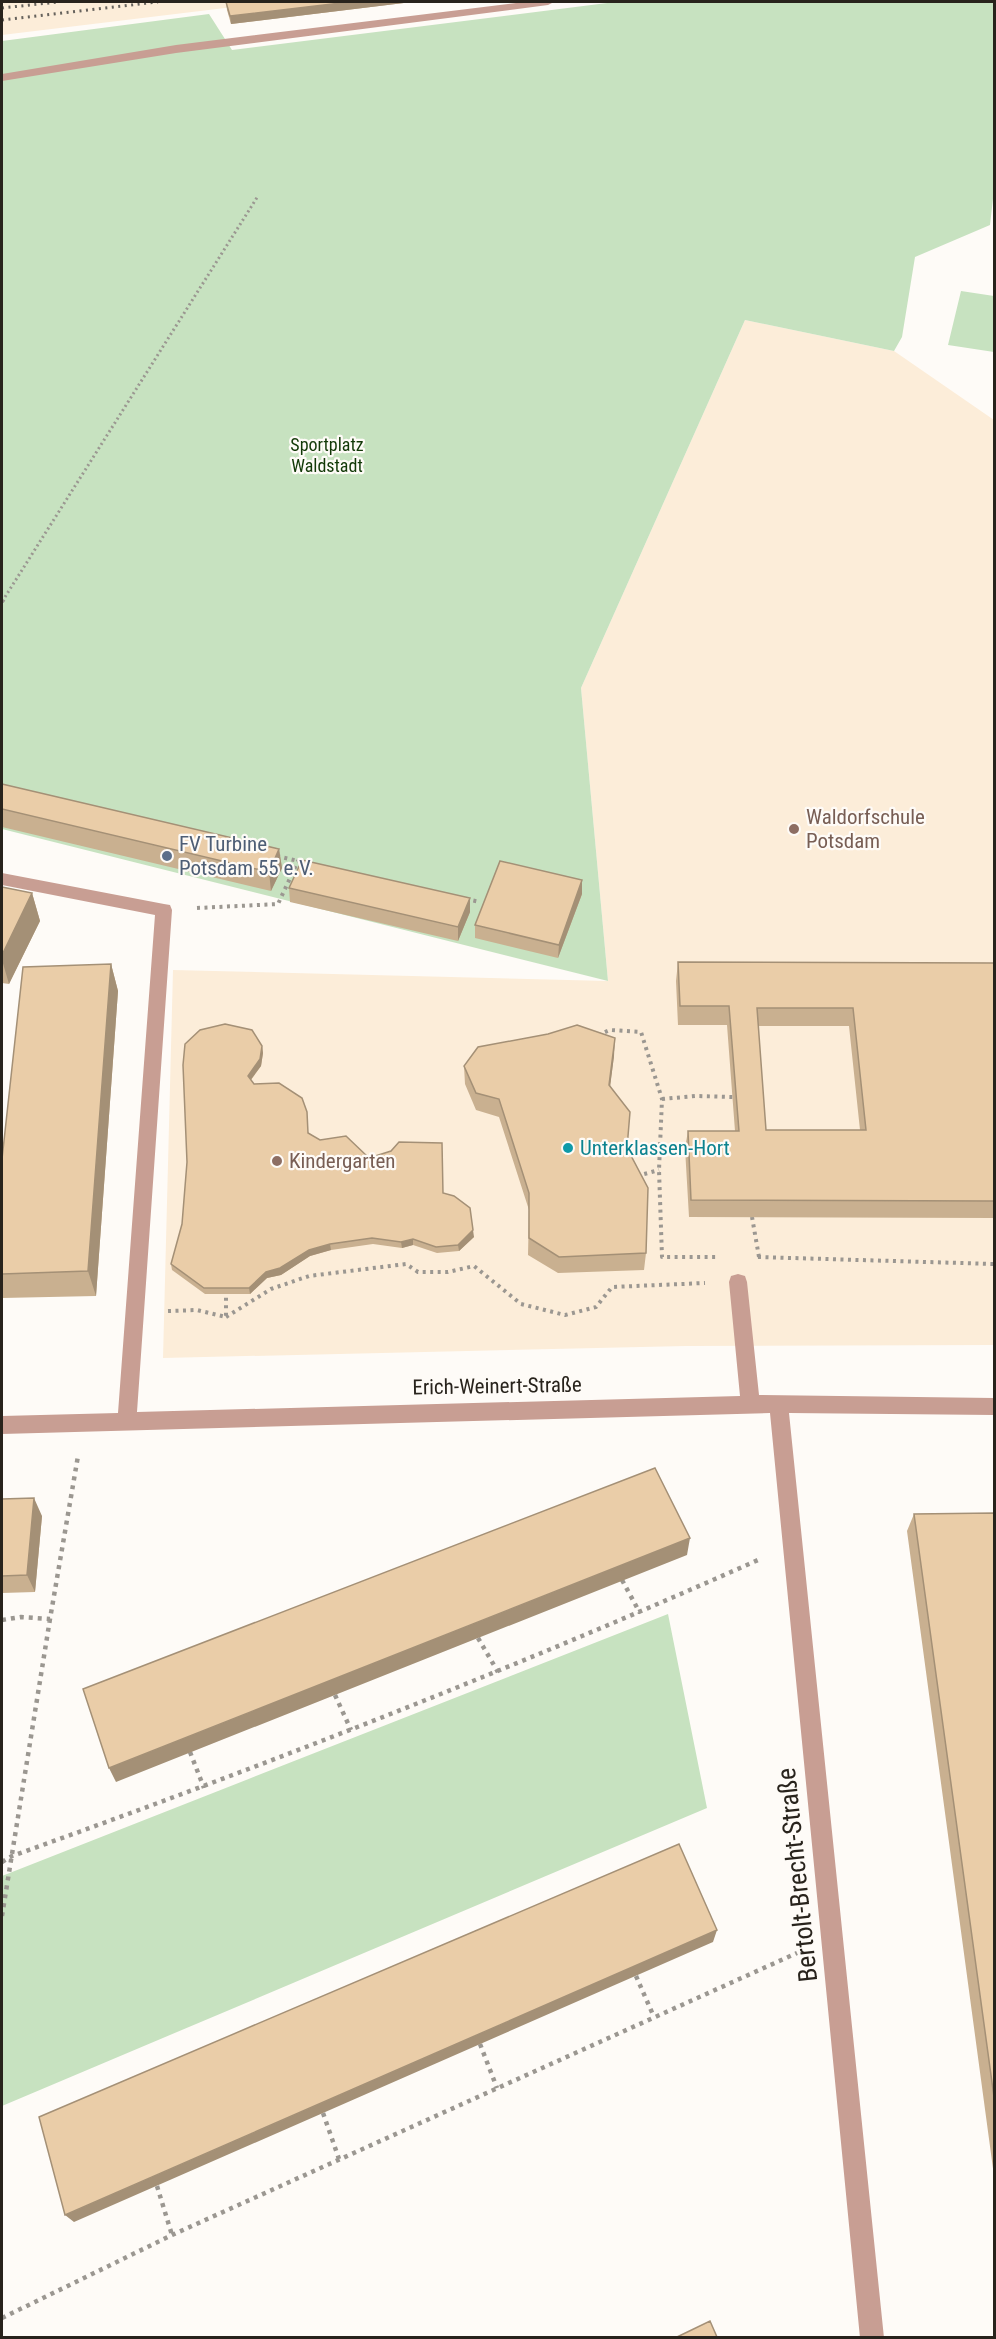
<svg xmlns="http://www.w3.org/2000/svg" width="996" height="2339" viewBox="0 0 996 2339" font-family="'Roboto Condensed',sans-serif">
  <rect width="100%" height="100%" fill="#fefbf7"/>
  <path fill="#fcedd9" d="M2,2H275L2,35Z
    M745,320L894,351L994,420V1345L686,1346L163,1358L173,970L608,981L581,688Z"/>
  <path fill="#c7e2c0" d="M615,2H994V190L990,225L915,257L902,337L894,351L745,320L581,688L608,981L2,829V41L209,14L232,50Z
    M961,291L994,296V352L948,345Z
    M668,1614L707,1808L2,2106V1876Z"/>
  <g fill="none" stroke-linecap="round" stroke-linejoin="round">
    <path stroke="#9b9791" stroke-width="3" stroke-dasharray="2 3" stroke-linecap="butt" d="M5,597L258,196"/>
    <path stroke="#9b9791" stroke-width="4" stroke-dasharray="3 4.5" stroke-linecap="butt" d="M2,602L6,596
      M277,856L298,861
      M466,899L480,902
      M197,908L278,904L298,861L304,863
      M598,1035L610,1030L641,1032L662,1099L659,1170L662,1257H718
      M662,1099L696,1096L733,1097
      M637,1176L659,1170
      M752,1217L759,1257
      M758,1257L994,1264
      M168,1311L197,1310L226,1317V1294
      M226,1317L271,1289L309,1276L406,1264L418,1272H448L474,1266L521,1304L565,1315L596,1307L612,1287L705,1283"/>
    <path stroke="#9b9791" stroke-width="4.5" stroke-dasharray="4 5" stroke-linecap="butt" d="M622,1580L640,1613
      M2,1620L21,1617L50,1619L78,1456
      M478,1638L498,1672
      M335,1695L351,1730
      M190,1752L204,1788
      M2,1862L12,1856C264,1766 513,1669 758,1560
      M2,1916L50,1619
      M636,1976L654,2017
      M480,2044L497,2088
      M323,2113L339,2159
      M157,2186L172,2235
      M2,2318L172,2235L797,1953"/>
    <path fill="#c89e93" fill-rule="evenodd" d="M524,2H554L548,5L176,53L2,81V74L176,45Z
      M2,873L164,904L170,905L172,910L137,1412L740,1396L729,1282L731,1276L738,1274L745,1276L747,1282L759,1395L994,1398V1415L789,1413L884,2338H860L770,1413L2,1434V1416L118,1413L155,915L2,885Z"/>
    <path stroke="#67635d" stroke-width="3" stroke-dasharray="2 4.5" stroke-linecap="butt" d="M2,8L58,2
      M2,20L158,2"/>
  </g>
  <path fill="#c9b090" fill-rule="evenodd" d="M226,2H412L231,24L227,10Z
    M2,784L279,849L282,868L271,891L2,827Z
    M2,887L32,893L40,921L9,984L2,983Z
    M289,888L470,912L458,941L290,902Z
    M582,894L558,958L475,938V925Z
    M678,962L994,963V1218L689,1217L685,1148L688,1131H735L727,1025H678L676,981ZM758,1026H849L860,1130H766Z
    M111,964L118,991L96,1296L2,1298V1159Z
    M262,1046L263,1053L261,1066L251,1080L254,1084L309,1133L320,1140L369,1158L443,1193L474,1237L459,1251L437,1253L413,1245L402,1248L373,1244L331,1250L310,1256L281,1275L267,1278L250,1294H205L172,1270L171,1264Z
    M614,1056L610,1086L627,1148L646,1253L644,1270L558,1273L528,1255L529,1210L499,1117L476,1110L465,1084L464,1066Z
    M2,1499L42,1516L35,1592L2,1593Z
    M994,1513V2176L907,1531L914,1514Z"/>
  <path fill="#a49076" d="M349,2H412L231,24L230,16Z
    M279,849L282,868L271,891L269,872Z
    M582,880V894L558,958L559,945Z
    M32,893L40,921L9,984L2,960V955Z
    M470,898V912L458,941V927Z
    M111,964L118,991L96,1296L88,1271Z
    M615,1038L614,1056L608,1103L609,1085Z
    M262,1046L263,1053L261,1066L249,1082L248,1076Z
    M473,1230L474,1237L459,1251L458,1245Z
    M413,1239V1245L402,1248L401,1242Z
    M330,1244L331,1250L310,1256L281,1275L267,1278L250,1294L249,1288L266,1272L309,1250Z
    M34,1498L42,1516L35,1592L27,1575Z
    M690,1538L687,1555L116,1782L109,1768Z
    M717,1930L713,1942L74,2222L65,2215Z"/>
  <path fill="#eacda8" stroke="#a49076" stroke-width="1.5" fill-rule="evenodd" d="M226,2H349L230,16Z
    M2,784L279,849L269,872L2,809Z
    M302,860L470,898L458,927L289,888Z
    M500,861L582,880L559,945L475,925Z
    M2,887L32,893L2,955Z
    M678,962L994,963V1201L691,1200L688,1131H739L729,1006H680ZM757,1008H853L866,1130H766Z
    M111,964L88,1271L2,1274V1159L23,967Z
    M225,1024L252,1030L262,1046L260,1059L248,1076L254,1084L279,1083L302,1098L307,1112L308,1133L320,1140L346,1136L369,1158L391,1151L399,1142L442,1143L443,1193L454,1196L470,1208L473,1230L458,1245L436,1247L413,1239L401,1242L372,1238L330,1244L309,1250L280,1268L266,1272L249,1288H204L171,1264L182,1224L187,1162L183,1065L185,1044L200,1030Z
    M577,1025L615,1038L609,1085L630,1112L627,1148L648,1188L646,1253L559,1257L529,1238V1193L499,1099L476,1093L464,1066L478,1047L548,1034Z
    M655,1468L690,1538L109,1768L83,1689Z
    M34,1498L27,1575L2,1576V1499Z
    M994,1513V2097L914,1514Z
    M679,1844L717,1930L65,2215L39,2117Z
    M710,2321L717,2337H677Z"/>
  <g fill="#8d6e63" stroke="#fefbf7" stroke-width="2">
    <circle cx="794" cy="829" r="6"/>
    <circle cx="277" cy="1161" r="6"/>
  </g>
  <circle fill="#5c6f8a" stroke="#fefbf7" stroke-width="2" cx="167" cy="856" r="6"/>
  <circle fill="#0f9aa8" stroke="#fefbf7" stroke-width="2" cx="568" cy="1148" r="6"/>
  <g text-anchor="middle" stroke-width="4.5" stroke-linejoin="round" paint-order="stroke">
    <g font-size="18" fill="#123907" stroke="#fefbf7">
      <text x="327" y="451">Sportplatz<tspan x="327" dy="21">Waldstadt</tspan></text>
    </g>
    <g font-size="21" fill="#785e54" stroke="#fefbf7" text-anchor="start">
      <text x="806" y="824">Waldorfschule<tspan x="806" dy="24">Potsdam</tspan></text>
      <text x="289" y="1168">Kindergarten</text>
    </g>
    <g font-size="21" fill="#4e5e75" stroke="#fefbf7" text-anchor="start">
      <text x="179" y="851">FV Turbine<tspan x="179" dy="24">Potsdam 55 e.V.</tspan></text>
    </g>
    <g font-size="21" fill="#0d838f" stroke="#fefbf7" text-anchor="start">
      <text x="580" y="1155">Unterklassen-Hort</text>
    </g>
    <g font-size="21" fill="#28231c" stroke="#fefbf7">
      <text transform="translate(497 1386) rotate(-1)" y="7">Erich-Weinert-Straße</text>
    </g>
    <g font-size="26" fill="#28231c" stroke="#fefbf7">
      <text transform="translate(797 1875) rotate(-96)" y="9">Bertolt-Brecht-Straße</text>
    </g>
  </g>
  <rect width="996" height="2339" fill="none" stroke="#28231c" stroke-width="6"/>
</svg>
